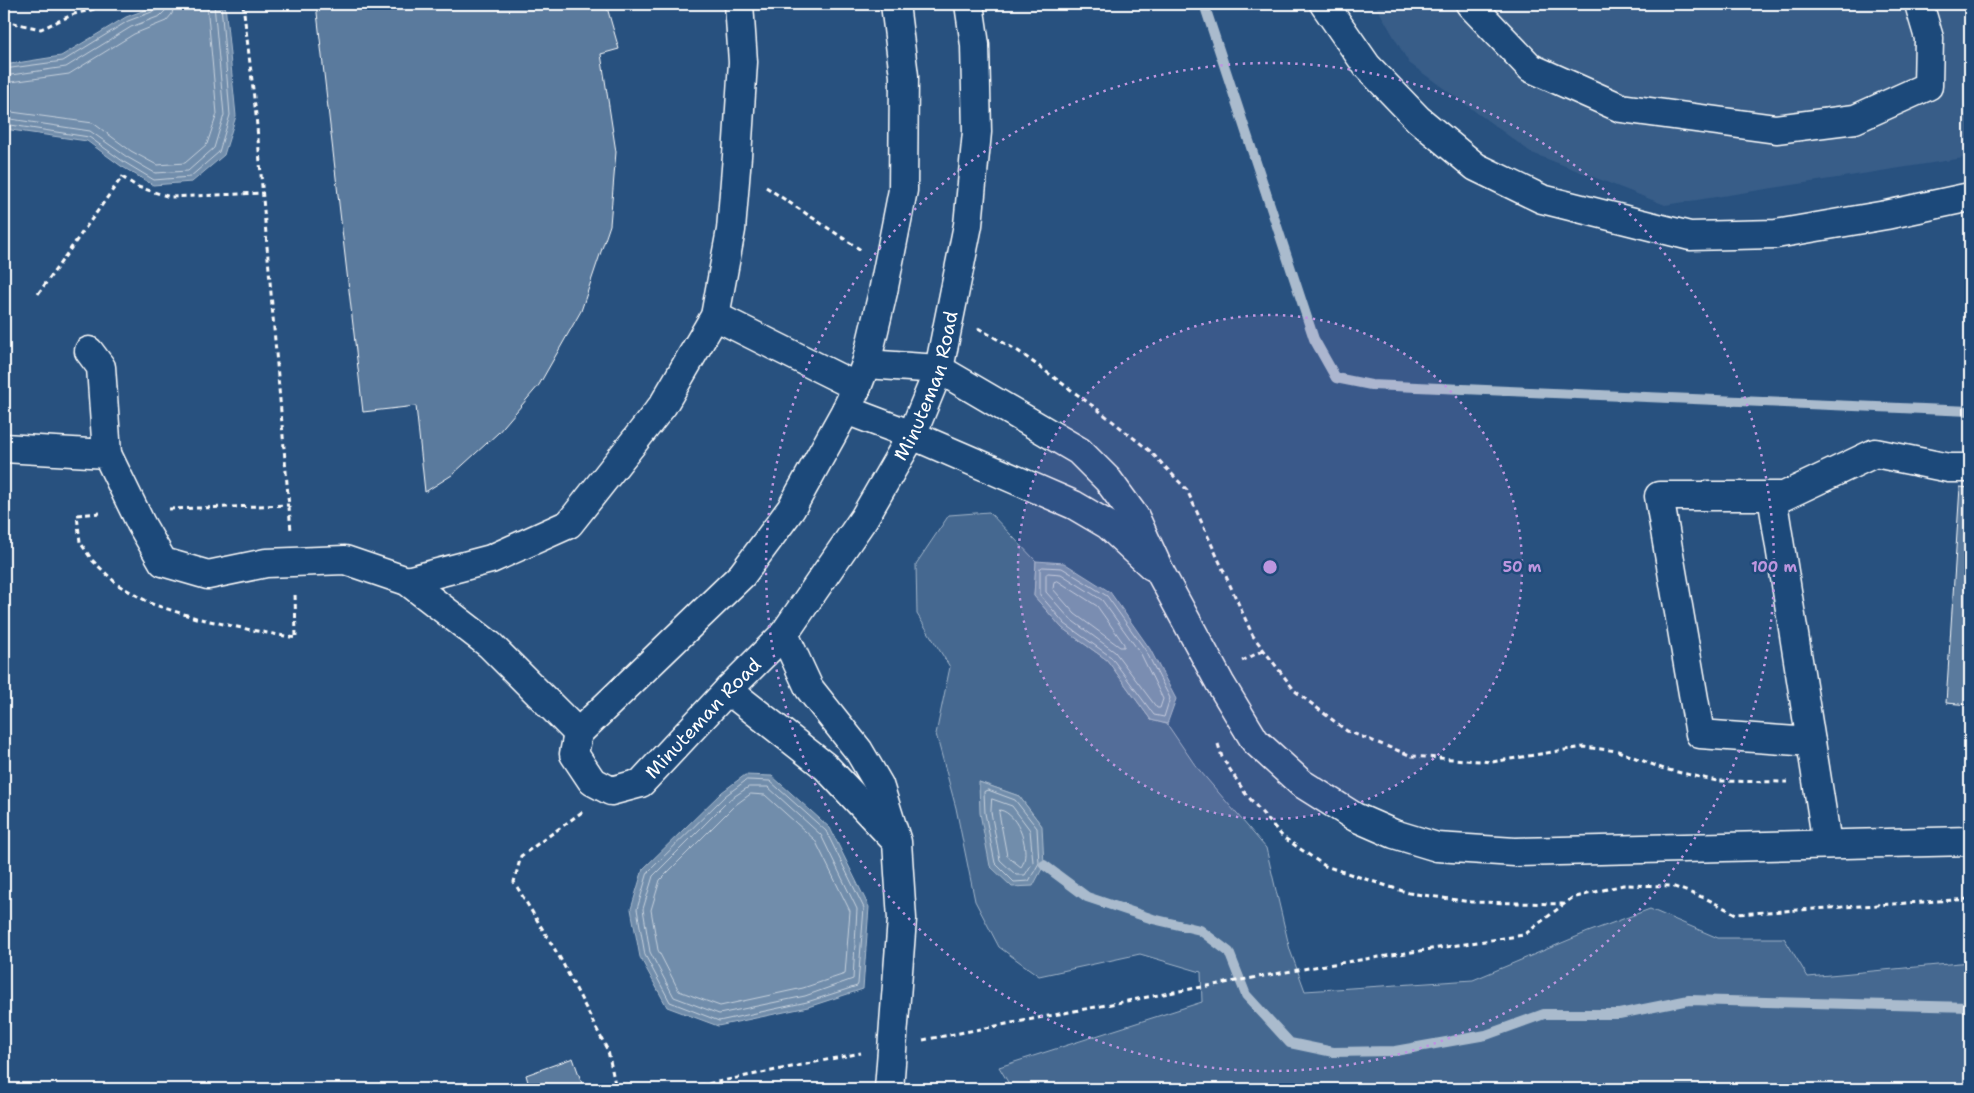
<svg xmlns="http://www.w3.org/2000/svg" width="1974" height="1093" viewBox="0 0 1974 1093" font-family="'Shantell Sans',sans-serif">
  <rect width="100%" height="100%" fill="#28517f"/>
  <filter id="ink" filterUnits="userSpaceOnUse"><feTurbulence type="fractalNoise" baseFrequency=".02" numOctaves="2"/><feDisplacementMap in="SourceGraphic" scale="10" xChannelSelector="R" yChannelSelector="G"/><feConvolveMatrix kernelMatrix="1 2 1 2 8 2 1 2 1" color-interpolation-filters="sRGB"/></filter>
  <g filter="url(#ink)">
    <path fill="#375d88" d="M1375,4H1970V157L1665,205L1532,153L1409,63Z"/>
    <path fill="#446890" stroke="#a2b4c8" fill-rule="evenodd" d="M989,512L1036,561L1034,596L1062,628L1107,660L1151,720L1167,724L1195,765L1266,848L1290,950L1305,991L1473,980L1588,932L1650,909L1718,938H1784L1808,977L1970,962V1089H1651L1622,1085H1512L1501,1089H1012L999,1067L1202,1002L1201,972L1140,954L1039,976L999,947L975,901L956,808L936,734L950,667L917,614L916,564L949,515ZM979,782L1019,796L1042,826Z"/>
    <path fill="#718dab" stroke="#aabbcd" d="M161,4H225L236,116L224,155L192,182L153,185L121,166L87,141L4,129V65L61,56L126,17Z
      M1036,561L1064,563L1110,592L1150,649L1176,699L1167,724L1151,720L1107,660L1062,628L1034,596Z
      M745,775L772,776L830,828L869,907L863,989L808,1007L718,1026L667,1007L640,957L631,909L643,869L722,792Z
      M979,782L1019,796L1042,826L1044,865L1033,886L1012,887L990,866L980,813Z"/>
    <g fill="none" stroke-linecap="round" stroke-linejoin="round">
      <path stroke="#c6d1dd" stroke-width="1" d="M4,69L63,61L128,21L157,10L160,4
        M4,76L66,67L131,27L160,16L165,11L167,4
        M4,83L69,74L134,34L166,21L172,14L174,4
        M4,111L93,123L131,151L157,165L185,163L207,144L217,114L207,4
        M4,118L90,131L127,157L155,173L188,171L214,148L224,115L214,4
        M4,124L89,137L124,162L154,180L190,177L219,152L230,115L221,4
        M1043,567L1062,568L1107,596L1146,651L1170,698L1164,717L1154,715L1111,657L1065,624L1040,595V569Z
        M1048,573L1061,574L1102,600L1141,654L1163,699L1160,708H1157L1115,652L1070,619L1046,592V575Z
        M1058,581L1097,606L1124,644V647H1120L1075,614L1053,589L1054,582Z
        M747,780L770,781L826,831L864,908L858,984L857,986L807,1002L719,1021L670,1002L645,955L637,909L648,872L725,796Z
        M749,787H768L821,835L857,909L853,979L805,996L719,1014L674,997L650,952L643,909L653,876L729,800Z
        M988,790L1015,800L1037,828L1039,863L1029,881L1014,882L995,863L985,813L984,792Z
        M751,794L765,795L815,840L850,911L845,974L803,988L720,1006L679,991L658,950L651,910L660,880L734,806Z
        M992,799L1012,806L1030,830L1033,862L1025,875H1016L1000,860L991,812Z
        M1000,810C1019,813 1032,853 1021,867L1007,856L999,813Z"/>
      <path stroke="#aabbcd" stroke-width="10" d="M1204,4L1314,339L1336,378L1371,385L1970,411
        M1044,865L1087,897L1153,919L1200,930L1229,952L1246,995L1290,1043L1333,1052L1395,1051L1486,1035L1544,1014H1619L1689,1000L1970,1007"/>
    </g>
    <path fill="#5a7a9d" stroke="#fff" d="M316,4H606L619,49L601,54L616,152L610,225L581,311L539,385L498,433L452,475L425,492L416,406L363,412Z
      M1960,487L1970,488V705L1946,703Z
      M573,1058L584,1089H530L526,1075Z"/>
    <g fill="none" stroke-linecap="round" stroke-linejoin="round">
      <g stroke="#fff" stroke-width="31">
        <g id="minor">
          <path id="s1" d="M895,4L904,76L903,190L883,292L866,364L857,387L846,410L791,509L742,575L578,733L574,754L592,781L611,791L641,783L728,690L784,634L864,518L912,435L939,369L968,225L977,132L975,45L969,4"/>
          <path d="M1324,4L1367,66L1418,119L1476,167L1542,199L1690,236L1776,234L1886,215L1970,197"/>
          <path d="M1470,4L1531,68L1621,108L1776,129L1855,119L1928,86L1929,38L1919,4"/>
          <path d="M715,316L857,387"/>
          <path d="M89,351L101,367L107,454"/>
          <path d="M866,364L939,369L1079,451L1108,480L1135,517L1161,574L1220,683L1255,741L1301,783L1355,817L1394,834L1437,847L1515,852L1970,841"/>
          <path d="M846,410L912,435L1074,505L1108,525L1152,566"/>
          <path d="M4,448L107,454L141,524L163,562L208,575L266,563L345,560L407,581L490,645L578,733"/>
          <path d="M1772,496L1811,742L1700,734L1659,496H1784L1875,453L1949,468H1970"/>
          <path d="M407,581L491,559L569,524L663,405L715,316L731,230L737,156L743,62L739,4"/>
          <path d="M784,634L809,688L859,751L879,785L897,842L902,919L889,1089"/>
          <path d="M728,690L826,767L892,837"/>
          <path d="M1811,742L1827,844"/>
        </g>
      </g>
      <path stroke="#fff" stroke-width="3" stroke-dasharray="5 4" stroke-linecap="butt" d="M243,4L256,115L291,531
        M4,21L41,29L74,14L115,4
        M766,187L861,250
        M38,294L122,177L138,187L170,197L263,193
        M978,328L1018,351L1097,409L1150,451L1187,490L1253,636L1295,691L1347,731L1412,756L1492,762L1583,747L1618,751L1664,769L1717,781L1787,782
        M169,509L289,505
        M100,513L77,515L80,542L92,560L118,585L152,604L196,618L251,630L296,638L295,592
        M1242,661L1264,650
        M1218,744L1222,757L1245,793L1283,837L1325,866L1409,893L1471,902L1563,904
        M582,812L521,856L514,882L560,958L608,1051L616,1089
        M923,1040L1174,992L1320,966L1524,935L1572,898L1623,885L1672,886L1707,899L1736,914L1970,899
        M682,1089L861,1053"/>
      <use href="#minor" stroke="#1f4a7a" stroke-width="28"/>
    </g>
  </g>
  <circle cx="1270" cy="567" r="252" fill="#bd96df" fill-opacity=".12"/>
  <g fill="none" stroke="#bd96df" stroke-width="2.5" stroke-dasharray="2.5 5">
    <circle cx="1270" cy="567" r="252"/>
    <circle cx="1270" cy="567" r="504"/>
  </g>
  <g text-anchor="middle" stroke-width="5" stroke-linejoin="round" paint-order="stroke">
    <g font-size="19" fill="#fff" stroke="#1f4a7a">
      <text dy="7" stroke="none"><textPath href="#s1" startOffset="1439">Minuteman Road</textPath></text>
      <text dy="7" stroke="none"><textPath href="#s1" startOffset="1034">Minuteman Road</textPath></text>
    </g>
  </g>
  <circle cx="1270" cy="567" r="8" fill="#bd96df" stroke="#1f4a7a" stroke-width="2.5"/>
  <g font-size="15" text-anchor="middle" font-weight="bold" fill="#bd96df" stroke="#1f4a7a" stroke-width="5" stroke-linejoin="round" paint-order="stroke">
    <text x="1522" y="572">50 m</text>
    <text x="1774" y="572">100 m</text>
  </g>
  <rect width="1974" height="1093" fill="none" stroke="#1f4a7a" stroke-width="20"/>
  <rect x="10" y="10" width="1954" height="1073" fill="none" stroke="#fff" stroke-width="2" filter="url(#ink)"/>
</svg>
